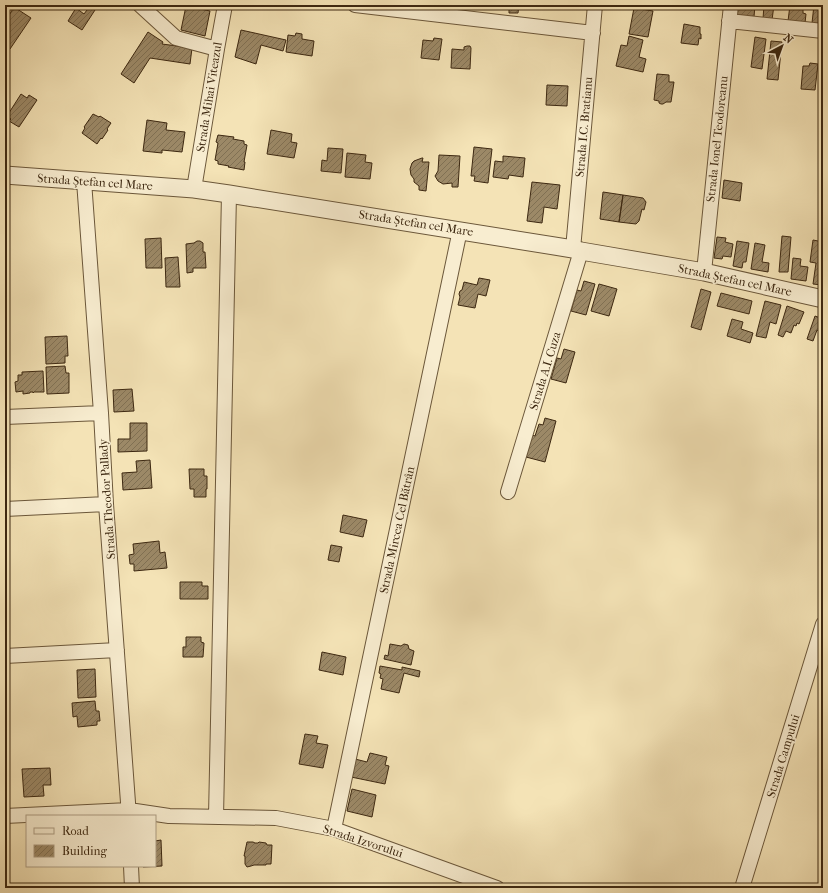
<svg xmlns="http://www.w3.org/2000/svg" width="828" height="893" viewBox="0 0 828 893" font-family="'IM FELL French Canon',serif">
  <defs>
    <pattern id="building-hatch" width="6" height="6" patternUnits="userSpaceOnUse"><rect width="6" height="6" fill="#9c8967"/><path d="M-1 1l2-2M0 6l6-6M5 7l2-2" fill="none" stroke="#807053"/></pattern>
  </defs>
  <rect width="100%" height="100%" fill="#f4e3b6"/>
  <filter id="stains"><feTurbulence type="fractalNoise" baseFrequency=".005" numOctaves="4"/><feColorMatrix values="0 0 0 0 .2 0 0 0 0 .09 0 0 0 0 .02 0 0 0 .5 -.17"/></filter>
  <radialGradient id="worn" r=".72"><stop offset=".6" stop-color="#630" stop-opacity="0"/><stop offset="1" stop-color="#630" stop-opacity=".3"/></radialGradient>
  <path fill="url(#building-hatch)" stroke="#3d2811" d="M509,5H519L518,13H509Z
    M737,5H755L754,17L736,15Z
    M764,5H774L772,20L763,19Z
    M790,5H803L802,8L803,9V13L806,14L805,23L788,21Z
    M814,5L823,6V24L812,23Z
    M90,6L95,10L82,30L68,21L76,8L84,14Z
    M186,6L210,11L205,36L181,30Z
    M14,7L31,18L10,49L5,46V15L8,17Z
    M634,8L653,11L648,37L629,34Z
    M684,24L700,27V34H701V39L699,38L698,45L681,43Z
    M241,30L286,40L283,51L261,45L256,64L235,57Z
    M148,32L163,42L162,44L192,48L190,64L150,58L134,83L121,74Z
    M296,33L302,34V39L314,41L312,56L286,52L288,35L295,36Z
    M629,36L643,40L639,57L646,59L643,72L616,66L621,45L627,46Z
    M755,37L766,39L762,69L751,67Z
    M434,38L442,39L439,60L421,58L423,40L433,41Z
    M771,41L782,42L778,80L767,79Z
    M467,46H470L471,48L470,69L451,68L452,49L464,50V47Z
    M810,63L818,64L815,90L801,89L803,66H809Z
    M657,74L669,75V82H674L671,102H666L663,104H661L659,103V101L654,100Z
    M547,85L568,86L567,106L546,105Z
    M21,94L27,98L29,95L37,100L19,127L9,121L11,119L7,116Z
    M93,114L99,117L100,116L111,123L107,129L108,130L102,139L101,138L97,144L82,133L85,128L84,127Z
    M147,120L167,123L166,130L185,132L182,152L162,150V153L143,151Z
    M271,130L292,134L291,142L297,143L294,158L267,154Z
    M218,135L234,137L233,139L244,141V144L247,145L244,162H245L244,170L228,167L229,166L218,164V161L215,160L218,143L216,142Z
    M474,147L492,149L488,183L474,181L475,176H471Z
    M328,148L343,149L341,173L321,171L322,160L327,161Z
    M347,153L366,155L365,162L372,163L370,179L345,177Z
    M439,155L460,156L458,187H452V183L443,184L438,181L435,176L438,171Z
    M503,156L525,158L523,177L509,175L508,179L493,177L495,161L503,162Z
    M422,158H423L422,162H429L426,191L419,190V186L414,182V179L411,175L410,169L412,163L414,161Z
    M724,180L742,183L740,201L722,198Z
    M532,182L560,185L557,209L544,207L542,223L527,221Z
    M603,192L623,195L619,222L600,219Z
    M623,195L643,198L646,202L644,210L642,209L639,221L636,224L619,222Z
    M782,236L791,237L788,272H779Z
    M717,237L726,238L725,242L733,244L731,257L723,256L722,259L714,258Z
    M161,238L162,268H146L145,239Z
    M813,240L823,242V279L822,285L813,284L816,263L810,262Z
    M197,241H200L203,243V252H205L206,268H193V272L187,273L186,244L194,243Z
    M737,241L749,243L746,262H743L742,268L733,266Z
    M755,243L765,245L762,262L769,263L768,272L751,269Z
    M178,257L180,287H166L165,258Z
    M793,258L801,259L800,266L808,267L806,281L791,279Z
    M479,278L490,280L486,296L478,294L475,308L458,305L460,297L459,294L460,291L462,290L464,282L477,285Z
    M584,281L595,284L586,315L571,311L577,290L581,291Z
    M599,284L617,289L609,316L591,311Z
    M701,289L711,292L701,330L691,327Z
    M721,293L752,301L749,314L717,306Z
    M765,301L781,305L776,324L770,322L766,338L756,336Z
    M787,306L804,312L799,324L797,323L796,326L794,325L791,333L786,331L783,337L778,335Z
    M815,316L823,319V338L819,337L821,332L817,330L813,341L807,339Z
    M732,319L743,322L741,329L753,333L750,343L727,336Z
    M67,336L68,356H65V363L46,364L45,337Z
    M564,349L575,352L566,383L551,379L557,358L561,359Z
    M65,366L66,373H69V393L47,394L46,367Z
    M43,371L44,392H34L33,393V392H30V393L23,394V391L16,392L15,382L18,381V375H22V372Z
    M132,389L134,411L114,412L113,390Z
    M545,418L556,421L545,462L526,457L532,435L535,436L539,424L543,425Z
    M130,423H147V451L118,452V439H130Z
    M150,460L152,488L123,490L122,473L137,472L136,461Z
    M189,469H204V476H207V489H206V497H194V489H190Z
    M343,515L367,520L363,537L340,532Z
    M159,541L160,553L165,552L167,568L134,571V564H130L129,555L134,554L133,544Z
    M331,545L342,547L339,562L328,560Z
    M180,582H202V586H208V599H180Z
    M186,637H201V642L204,643L203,657H183V647H186Z
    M390,644L401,646L404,644L408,645L409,649L414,651L411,665L384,659L385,655L388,656Z
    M322,652L346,657L343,675L319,670Z
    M380,666L402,670V667L420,671L419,677L404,673L399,693L381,689L383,679L380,678L381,674L379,673Z
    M95,669L96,697L78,698L77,670Z
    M95,701L96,711H99L100,721H97V725L78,727L77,716L73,717L72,703Z
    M305,734L318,736L316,743L328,745L323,768L299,764Z
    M370,753L387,757L385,765L389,766L385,784L351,777L355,759L367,762Z
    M50,768L51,785H43L44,796L24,797L22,769Z
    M352,789L376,795L372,817L347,811Z
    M161,840L162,866L143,867V866H155V841Z
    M247,842H253L255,843H258L259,842L266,843L267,845H272L271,864H266V865H254L251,866L247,867L245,864V856H244Z"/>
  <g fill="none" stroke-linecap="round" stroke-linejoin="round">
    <g stroke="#6b573a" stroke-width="16">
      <path id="minor" d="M140,5L176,38L217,49
        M355,5L593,33
        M729,21L823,31
        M84,181L101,413L106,504L129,816
        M194,189L217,49L225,5
        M573,249L595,5
        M704,272L731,5
        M5,417L101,413
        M508,492L581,251
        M5,509L106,504
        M5,656L117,650
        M5,816L129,810L169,816L276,818L334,829L497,888
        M216,817L229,194
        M334,829L460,230
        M131,866L132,888
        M742,888L823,624"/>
    </g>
    <g stroke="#6b573a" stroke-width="19">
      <path id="tertiary" d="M5,175L194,189L229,194L573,249L581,251L704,272L823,299"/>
    </g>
    <use href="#minor" stroke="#f8edd0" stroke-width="14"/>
    <use href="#tertiary" stroke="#f8edd0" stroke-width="17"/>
  </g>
  <g text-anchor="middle" stroke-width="3" stroke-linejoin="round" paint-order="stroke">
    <g font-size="12" fill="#3d2811" stroke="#f8edd0">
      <text transform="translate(209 97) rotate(-81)" y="4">Strada Mihai Viteazul</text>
      <text transform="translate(584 127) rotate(-85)" y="4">Strada I.C. Bratianu</text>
      <text transform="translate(717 139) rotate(-84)" y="4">Strada Ionel Teodoreanu</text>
      <text transform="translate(95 182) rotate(4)" y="4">Strada Ștefan cel Mare</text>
      <text transform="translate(416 223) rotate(9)" y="4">Strada Ștefan cel Mare</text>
      <text transform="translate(735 280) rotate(12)" y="4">Strada Ștefan cel Mare</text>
      <text transform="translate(545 371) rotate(-73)" y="4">Strada A.I. Cuza</text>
      <text transform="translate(107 499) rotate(-94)" y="4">Strada Theodor Pallady</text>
      <text transform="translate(397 530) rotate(-78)" y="4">Strada Mircea Cel Bătrân</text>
      <text transform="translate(783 756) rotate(-73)" y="4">Strada Campului</text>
      <text transform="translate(363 841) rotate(18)" y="4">Strada Izvorului</text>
    </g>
  </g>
  <rect width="828" height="893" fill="none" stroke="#f4e3b6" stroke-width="20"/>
  <rect x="6" y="6" width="816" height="881" fill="none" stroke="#3d2811" stroke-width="2"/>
  <rect x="10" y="10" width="808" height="873" fill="none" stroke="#3d2811"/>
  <rect x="26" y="815" width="130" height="52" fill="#f8edd0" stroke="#ad9e84"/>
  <rect x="34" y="828" width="20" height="6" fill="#f8edd0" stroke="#ad9e84"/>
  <text x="62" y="835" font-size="12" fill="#3d2811">Road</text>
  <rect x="34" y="845" width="20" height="12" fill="url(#building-hatch)" stroke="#ad9e84"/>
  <text x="62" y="855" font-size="12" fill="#3d2811">Building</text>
  <g transform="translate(782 46) rotate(41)" stroke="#f8edd0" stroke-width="3" paint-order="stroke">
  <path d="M0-3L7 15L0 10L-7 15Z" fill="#3d2811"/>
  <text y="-6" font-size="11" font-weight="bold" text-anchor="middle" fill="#3d2811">N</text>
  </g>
  <rect width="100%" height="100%" filter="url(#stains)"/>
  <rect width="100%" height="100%" fill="url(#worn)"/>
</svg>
